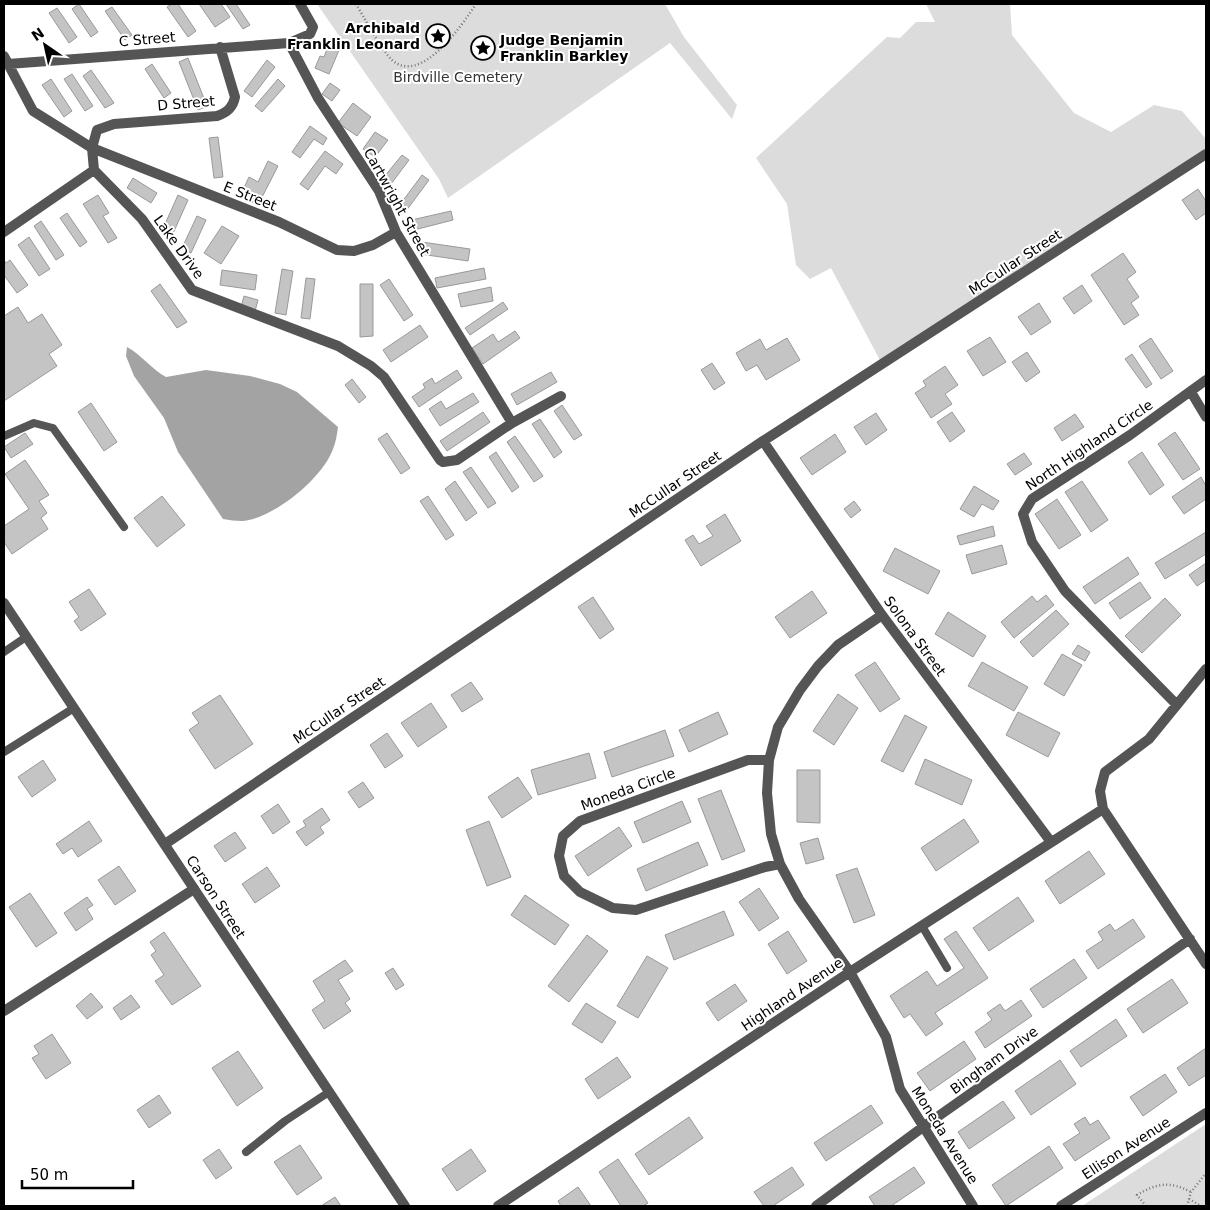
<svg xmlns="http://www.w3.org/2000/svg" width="1210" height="1210" viewBox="0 0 1210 1210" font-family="'DejaVu Sans',sans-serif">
  <rect width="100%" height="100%" fill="#fff"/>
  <path fill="#dcdcdc" d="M317,4H665L684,37L737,105L732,119L670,43L448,198L439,179Z
    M926,4H1010L1012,35L1074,113L1111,132L1154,105L1182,111L1206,139V154L882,364L831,268L810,279L796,265L787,204L756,158L887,37L900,38L916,22H935Z
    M1206,1124V1206H1082Z"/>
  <path fill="#a3a3a3" d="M127,347C142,355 151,369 166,377L206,370L250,376L280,384L297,392L338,427C337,434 336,442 333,449C323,478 273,519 242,521C236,521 229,520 223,519L178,452L164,418L134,376L126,356Z"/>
  <path fill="#c4c4c4" stroke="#999" d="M79,4L98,32L91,37L72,9Z
    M172,4H178L196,31L188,37L167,7Z
    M199,4H221L230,17L215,27Z
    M226,4H236L250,25L243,29Z
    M112,7L132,35L125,40L105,11Z
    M57,8L77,37L69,43L49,13Z
    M331,39L342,43L329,74L315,68L320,56L324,57Z
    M188,58L207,106L198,110L179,62Z
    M267,60L275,67L252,97L244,91Z
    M152,64L171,93L164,98L145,69Z
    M91,70L114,103L105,108L83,76Z
    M72,74L93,106L85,111L64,79Z
    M51,79L72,111L64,117L42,85Z
    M278,79L285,86L262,112L255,106Z
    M330,83L340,90L332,101L322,94Z
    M353,103L371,117L357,136L338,123Z
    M310,126L327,138L323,145L314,139L300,158L292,152Z
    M375,132L388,140L375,157L363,149Z
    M218,137L223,177L214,178L209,138Z
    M325,151L343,164L336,174L325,166L308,190L300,184Z
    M402,155L409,160L388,188L380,182Z
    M268,161L278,166L258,205L252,202L255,199L242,192L249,177L258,182Z
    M422,175L429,180L406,211L399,206Z
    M133,178L157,193L151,203L127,188Z
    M1198,189L1206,201V213L1196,220L1182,200Z
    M98,195L109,213L103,216L117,238L108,243L83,204Z
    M178,195L188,200L171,238L161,233Z
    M451,211L453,220L410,231L407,221Z
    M67,213L87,242L80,247L60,218Z
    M197,216L206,220L191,253L182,248Z
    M41,221L64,255L56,260L34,226Z
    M222,226L239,236L221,264L204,253Z
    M29,237L50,269L39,276L18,245Z
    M422,242L470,249L468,261L420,254Z
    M1123,253L1136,272L1127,279L1139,297L1131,303L1139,315L1124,325L1091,275Z
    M4,260L6,263L10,260L28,285L17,293L4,275Z
    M484,268L486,279L437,288L435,278Z
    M282,269L293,271L286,315L275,313Z
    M222,270L257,275L255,290L220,285Z
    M306,278L315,279L310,319L301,318Z
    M389,279L413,315L404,321L380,285Z
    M160,284L187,322L177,328L151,291Z
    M360,284H373V336L360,337Z
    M1082,285L1092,301L1074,314L1063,298Z
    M491,287L493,301L461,307L458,294Z
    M244,296L258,300L255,311L241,307Z
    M503,302L508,309L470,335L465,328Z
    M1039,303L1051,322L1031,335L1018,317Z
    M18,307L28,323L42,314L62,345L49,354L57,366L4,401V316Z
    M420,325L428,337L391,362L383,350Z
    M515,331L520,338L483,364L472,348L493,334L498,342Z
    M990,337L1006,362L983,376L967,351Z
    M787,338L800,360L766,380L757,365L746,371L736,353L760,339L766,350Z
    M1151,338L1173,371L1161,379L1139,346Z
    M1027,352L1040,372L1026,382L1012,362Z
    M1132,354L1152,384L1146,388L1125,359Z
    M712,363L725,383L714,390L701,370Z
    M945,366L958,385L945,394L952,404L931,418L915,393L926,386L923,381Z
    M457,370L462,378L419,407L412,397L425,388L423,384L432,378L435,384Z
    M551,372L557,382L517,405L511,394Z
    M352,379L366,397L359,403L345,385Z
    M473,393L479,402L440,426L429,409L441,401L446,409Z
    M91,403L117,442L104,451L78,412Z
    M562,405L582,435L574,440L554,411Z
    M483,412L490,422L447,451L440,441Z
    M952,412L965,431L950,442L937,422Z
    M876,413L887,430L866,445L854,427Z
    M1075,414L1084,427L1062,441L1054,428Z
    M540,419L562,452L554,458L532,424Z
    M1175,432L1200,469L1183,480L1158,444Z
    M25,433L33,444L11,458L4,447Z
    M387,433L410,468L401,474L378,439Z
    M835,434L846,452L812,475L800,458Z
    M515,436L543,476L534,482L507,442Z
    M496,452L519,487L512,492L489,457Z
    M1142,452L1164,485L1150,495L1128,462Z
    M1024,453L1032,464L1015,475L1007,464Z
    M25,460L49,495L39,501L47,513L41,518L48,529L12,554L4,542V526L29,509L5,474Z
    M471,467L496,503L488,508L463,472Z
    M1201,477L1206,486V499L1184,514L1172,497Z
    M455,481L477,513L466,521L445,489Z
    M1082,481L1108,520L1091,532L1065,492Z
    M974,486L999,501L993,510L982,504L974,517L960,509Z
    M162,496L185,525L157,547L134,518Z
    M428,496L454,535L446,540L420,501Z
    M1057,499L1081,535L1059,549L1035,514Z
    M854,501L861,510L851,518L844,509Z
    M725,514L741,541L701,566L685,540L693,535L699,544L713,536L706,526Z
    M993,526L995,536L960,545L957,536Z
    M1206,532V554L1165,579L1155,563Z
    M1002,545L1007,564L972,574L966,555Z
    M895,548L940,571L928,594L883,571Z
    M1128,557L1139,574L1095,604L1083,587Z
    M1206,563V580L1197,586L1189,575Z
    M1140,582L1151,598L1120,619L1109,603Z
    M89,589L106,614L81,631L74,621L79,617L69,602Z
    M812,591L827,613L790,638L775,617Z
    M1046,595L1054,605L1014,638L1001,622L1032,596L1037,602Z
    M593,597L614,629L600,639L578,607Z
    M1165,598L1181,615L1142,653L1125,636Z
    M1056,610L1069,624L1033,657L1020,642Z
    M948,612L986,636L973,657L935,634Z
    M1078,645L1090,652L1085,661L1072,654Z
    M1062,654L1082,665L1064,696L1044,684Z
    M875,662L900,699L880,712L855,675Z
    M982,662L1028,687L1014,711L968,686Z
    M471,682L483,699L462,712L451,695Z
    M838,694L858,708L834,745L813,731Z
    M220,695L253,744L215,769L189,730L199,723L192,713Z
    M431,703L447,727L418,747L401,723Z
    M718,712L728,734L689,752L679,730Z
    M1018,712L1060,733L1048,757L1006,735Z
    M905,715L927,727L903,772L881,761Z
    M665,730L674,756L612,777L604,752Z
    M387,733L403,756L385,768L370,745Z
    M589,753L596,778L538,795L531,770Z
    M925,759L972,780L962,805L915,784Z
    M43,760L56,780L32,797L18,777Z
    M797,770H820V823L797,822Z
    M518,777L532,798L502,818L488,797Z
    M363,782L374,798L359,808L348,792Z
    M721,790L745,851L722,860L698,799Z
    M682,801L691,822L643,843L634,822Z
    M278,804L290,822L273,834L261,816Z
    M322,808L330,820L320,827L324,833L306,846L296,832L306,826L303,821Z
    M964,819L979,842L936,871L921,848Z
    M89,821L102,841L78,857L72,848L63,854L56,844Z
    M489,821L511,877L487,886L466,830Z
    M619,827L632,846L588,876L575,856Z
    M235,832L246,848L225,862L214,846Z
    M818,838L824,859L806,864L800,843Z
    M698,842L708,865L646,891L637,869Z
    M1089,851L1105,874L1060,904L1045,881Z
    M119,866L136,891L115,905L98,880Z
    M267,867L280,886L255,903L242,884Z
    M857,868L875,915L854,923L836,875Z
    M759,888L779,918L759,931L739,902Z
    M30,893L57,933L36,947L9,907Z
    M525,895L569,925L555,945L511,915Z
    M87,897L93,905L87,909L93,919L76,931L64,913Z
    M1018,897L1034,921L989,951L973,928Z
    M724,911L734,935L674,960L665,935Z
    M1133,919L1145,937L1098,969L1086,951L1103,940L1098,932L1110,924L1115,931Z
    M788,931L807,961L787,974L768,944Z
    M956,931L988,978L935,1013L943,1024L926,1036L910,1014L904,1018L890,996L927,971L937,986L964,968L944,939Z
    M164,932L201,986L172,1005L155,981L164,975L151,955L156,951L150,942Z
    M587,935L608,951L569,1002L548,986Z
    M647,956L668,968L638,1018L617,1006Z
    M1074,959L1087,978L1043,1008L1030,989Z
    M345,960L353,971L338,980L350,999L345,1003L351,1011L324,1029L312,1010L325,1001L313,981Z
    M393,968L404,985L396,990L385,973Z
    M1172,979L1188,1003L1143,1033L1127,1009Z
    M735,984L747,1001L718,1021L706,1003Z
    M91,993L103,1007L87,1019L76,1006Z
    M131,995L140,1007L121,1020L113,1008Z
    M1021,1000L1032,1016L985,1048L975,1032L992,1020L987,1013L1000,1004L1005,1011Z
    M586,1003L616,1022L602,1043L572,1024Z
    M1116,1019L1127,1036L1081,1067L1070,1051Z
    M52,1034L71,1063L46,1079L32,1058L39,1054L34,1046Z
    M964,1041L976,1059L930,1091L917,1073Z
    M1206,1048V1075L1189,1086L1177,1068Z
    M238,1051L263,1088L237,1106L212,1068Z
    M617,1057L631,1077L598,1099L585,1079Z
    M1060,1060L1076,1084L1031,1115L1015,1091Z
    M1165,1074L1177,1092L1143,1116L1130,1097Z
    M159,1095L171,1113L149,1128L137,1110Z
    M1003,1101L1015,1118L969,1149L958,1132Z
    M871,1105L883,1123L826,1161L814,1143Z
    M689,1117L703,1138L649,1175L635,1154Z
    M1085,1117L1090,1125L1098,1120L1110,1138L1075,1161L1063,1144L1080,1133L1074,1124Z
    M300,1145L322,1178L297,1195L274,1162Z
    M1049,1146L1063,1168L1006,1206L992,1185Z
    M219,1149L232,1168L216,1179L203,1160Z
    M471,1149L486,1171L457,1191L442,1169Z
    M618,1159L648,1203L643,1206H621L599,1172Z
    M792,1167L804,1185L773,1206H764L754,1192Z
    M914,1167L925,1183L891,1206H875L869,1197Z
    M578,1187L591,1206H561L558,1201Z
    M335,1197L341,1206H321Z"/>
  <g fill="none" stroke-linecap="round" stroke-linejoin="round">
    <path stroke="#777" stroke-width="2.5" stroke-dasharray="1 2.5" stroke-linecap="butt" d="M356,4C364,17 382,51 392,60C421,86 462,25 476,4
      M1189,1199L1201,1206
      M1146,1206L1137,1195C1157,1183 1170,1181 1191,1192
      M1187,1206L1191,1192L1206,1173"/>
    <path stroke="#555" stroke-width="8" d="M4,436L34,423L53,428L124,527
      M4,652L26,637
      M4,752L74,708
      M922,926L947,968
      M246,1152L285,1121L329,1092"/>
    <path stroke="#555" stroke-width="10" d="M289,43L318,98L379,191L396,232L512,423
      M220,47L235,97C233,107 228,112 217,116L114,124L97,130L92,148L279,222L337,250L354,251L373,245L396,232
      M4,56L33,111L92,148L94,170L142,219L192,290L338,346L371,366L384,377L440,460L443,462L457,460L512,423L561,396
      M8,64L289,43L310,34L313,27L300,4
      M4,232L94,170
      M1191,392L1206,417
      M763,441L882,615L1051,842
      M882,615L838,645L818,666L800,690L778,727L769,760L767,793L771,834L780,864L799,899L850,972L886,1037L900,1089L973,1206
      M1206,669L1149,739L1105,772L1100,791L1103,809L1206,964
      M1177,705L1065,591L1032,542L1023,514L1032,499L1130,435L1206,380
      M769,760H748L580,821L563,836L559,856L564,876L580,892L613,908L636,910L765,867L780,864
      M165,844L763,441L1206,154
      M4,1011L194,889
      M498,1206L850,972L1103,809
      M816,1206L923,1127L1190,939
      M1061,1206L1206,1113"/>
    <path stroke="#555" stroke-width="10" d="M4,603L405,1206"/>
  </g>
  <defs>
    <g id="sight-ring" transform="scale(1.25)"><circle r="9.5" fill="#fff" stroke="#000" stroke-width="1.5"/><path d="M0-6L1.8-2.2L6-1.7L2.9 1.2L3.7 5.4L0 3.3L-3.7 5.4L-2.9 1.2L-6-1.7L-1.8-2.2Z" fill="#000"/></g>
  </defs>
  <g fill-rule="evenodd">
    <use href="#sight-ring" x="438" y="36"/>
    <use href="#sight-ring" x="483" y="48"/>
  </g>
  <g text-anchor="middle" stroke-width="4" stroke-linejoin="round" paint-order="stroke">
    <g font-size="14" font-weight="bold" fill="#000" stroke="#fff" text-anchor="end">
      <text x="420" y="33">Archibald<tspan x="420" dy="16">Franklin Leonard</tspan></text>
      <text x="500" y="45" text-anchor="start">Judge Benjamin<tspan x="500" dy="16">Franklin Barkley</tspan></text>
    </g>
    <g font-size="14" fill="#000" stroke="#fff">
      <text transform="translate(147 39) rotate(-5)" y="5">C Street</text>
      <text transform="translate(186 103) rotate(-5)" y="5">D Street</text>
      <text transform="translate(250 196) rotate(22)" y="5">E Street</text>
      <text transform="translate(397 202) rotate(61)" y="5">Cartwright Street</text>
      <text transform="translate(179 247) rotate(54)" y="5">Lake Drive</text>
      <text transform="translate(1015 262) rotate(-33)" y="5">McCullar Street</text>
      <text transform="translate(1089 445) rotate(-34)" y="5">North Highland Circle</text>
      <text transform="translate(675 484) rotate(-34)" y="5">McCullar Street</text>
      <text transform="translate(915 636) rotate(54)" y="5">Solona Street</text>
      <text transform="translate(339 710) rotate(-34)" y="5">McCullar Street</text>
      <text transform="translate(628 789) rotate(-20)" y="5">Moneda Circle</text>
      <text transform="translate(216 897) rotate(57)" y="5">Carson Street</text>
      <text transform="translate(792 994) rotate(-34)" y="5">Highland Avenue</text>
      <text transform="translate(994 1060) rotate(-36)" y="5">Bingham Drive</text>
      <text transform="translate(945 1135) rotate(58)" y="5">Moneda Avenue</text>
      <text transform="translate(1126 1148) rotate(-33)" y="5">Ellison Avenue</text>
    </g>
    <g font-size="14" fill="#333" stroke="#fff">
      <text x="458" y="82">Birdville Cemetery</text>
    </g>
  </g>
  <rect width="1210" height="1210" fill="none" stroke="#000000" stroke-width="10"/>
  <g transform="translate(45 45) rotate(326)" stroke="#ffffff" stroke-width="4" paint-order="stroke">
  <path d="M0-4L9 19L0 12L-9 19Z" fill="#000000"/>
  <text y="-8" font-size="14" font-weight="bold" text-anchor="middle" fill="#000000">N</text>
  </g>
  <path d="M22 1180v8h111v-8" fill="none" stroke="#000000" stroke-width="2.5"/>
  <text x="30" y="1180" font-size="15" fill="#000000" stroke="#ffffff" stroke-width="4" paint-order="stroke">50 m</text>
</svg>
